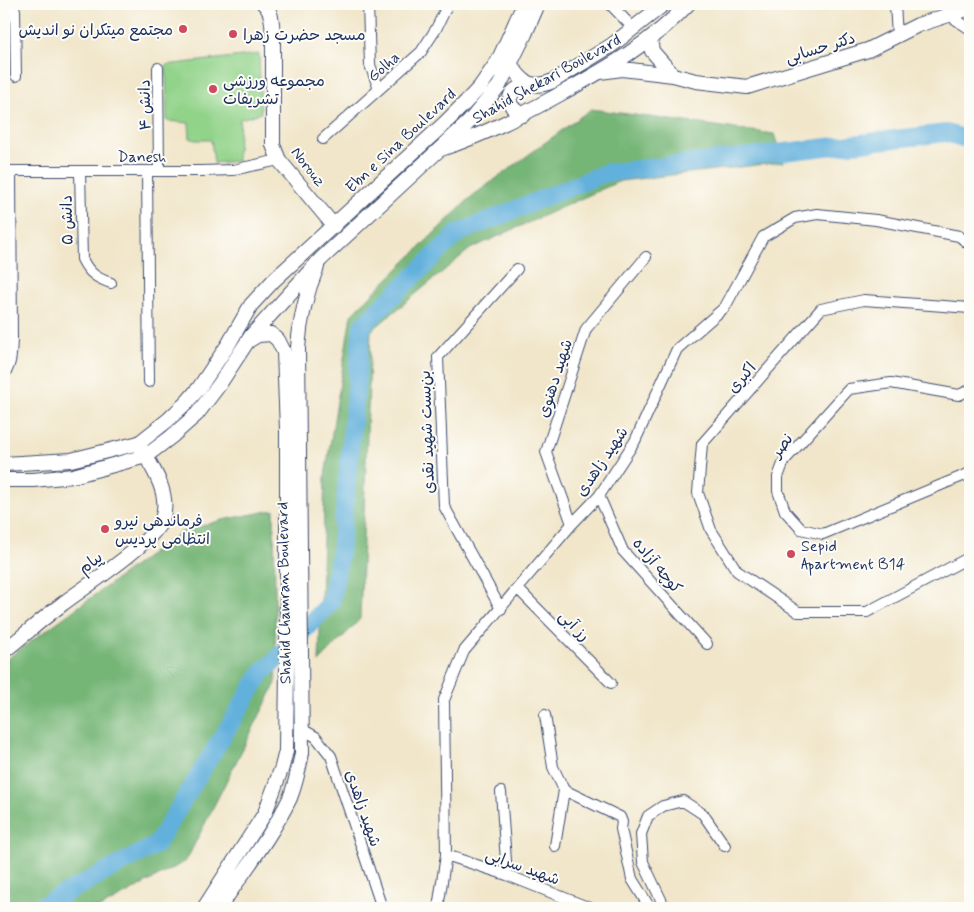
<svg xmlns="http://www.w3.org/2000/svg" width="974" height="912" viewBox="0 0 974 912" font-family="Mynerve,'Playpen Sans Arabic',sans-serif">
  <rect width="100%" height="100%" fill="#fdfcf7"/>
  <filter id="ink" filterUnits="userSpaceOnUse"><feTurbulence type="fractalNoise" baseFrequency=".02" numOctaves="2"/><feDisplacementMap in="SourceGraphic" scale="10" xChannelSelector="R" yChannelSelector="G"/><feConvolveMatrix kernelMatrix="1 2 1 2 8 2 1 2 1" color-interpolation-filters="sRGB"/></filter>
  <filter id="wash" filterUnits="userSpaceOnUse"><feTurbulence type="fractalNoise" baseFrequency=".0096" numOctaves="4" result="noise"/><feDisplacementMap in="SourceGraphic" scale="20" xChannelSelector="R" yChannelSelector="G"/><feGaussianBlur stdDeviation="1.12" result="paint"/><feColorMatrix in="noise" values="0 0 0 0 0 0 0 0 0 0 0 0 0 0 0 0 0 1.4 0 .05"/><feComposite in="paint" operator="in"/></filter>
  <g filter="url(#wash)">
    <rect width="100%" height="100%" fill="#f1e6ca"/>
    <path fill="#92d38a" stroke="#568174" d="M259,54L261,113L240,119L237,161L214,163L211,140H195L190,138L189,123L167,121L166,65Z"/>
    <path fill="#75b576" stroke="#48726a" d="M591,109L774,134L783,162L620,181L470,249L371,331L360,619L319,662L325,476L351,315L471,197Z
      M274,510L276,683L186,861L100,908H4V661L181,532L222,520Z"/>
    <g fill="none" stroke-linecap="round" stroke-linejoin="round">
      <path stroke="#62b0dc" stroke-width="18" d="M37,908L156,845L262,672L275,661L331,602L340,553L362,326L458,233L605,173L946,133L970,140"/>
    </g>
  </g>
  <g filter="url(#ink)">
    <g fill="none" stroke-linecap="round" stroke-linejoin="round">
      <g stroke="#3b4a6e" stroke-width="12">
        <path id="street" d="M368,4L370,65L379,89
          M610,4L634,29
          M895,4L897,36
          M955,4L949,15L970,29
          M4,10H15L16,76
          M158,68L159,171
          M323,139L421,52L436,29L448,4
          M4,171H201L233,170L279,160
          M80,171L82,259C89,273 96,278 111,283
          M147,171L149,382
          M970,308L864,300L821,309L702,444L698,493L711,530L737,571L798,612H867L970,557
          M4,374C12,365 11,352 12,340L11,171
          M970,390L959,395L891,383L849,389L784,461L778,477V491L785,511L801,529L823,534L970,473
          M599,496L623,551L707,644
          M572,524L546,452L586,329L646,257
          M518,589L611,683
          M501,609L444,506L438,357L517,269
          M545,715L553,767L564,790L620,817L622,822L621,829L632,879L650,908
          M302,729L316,737L331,756L382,908
          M501,792L507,875
          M555,846L564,790
          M446,855L507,875L590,908
          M438,908L446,855L444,700L464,651L572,524L599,496L635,441L677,349L725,307L763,237L795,218L817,214L876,220L959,236L970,245
          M665,908L643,862L641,834L648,816L663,806L683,801L703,814L725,846"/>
      </g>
      <g stroke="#3b4a6e" stroke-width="16">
        <path id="secondary" d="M264,4C273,12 272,26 273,38V145L279,160L334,226
          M650,38L652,51L673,75
          M502,62L510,64C523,83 531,90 553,81L612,45L664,4
          M600,72L622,69L673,75L696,81L747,87L868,50L918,25L970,8
          M523,115C502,105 508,89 528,84
          M441,149C484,135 522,115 562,93C606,69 653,42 688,4
          M4,464L71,460L139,443L168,420L187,402L199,388L228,345L251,305L274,280L444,124L465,103L480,87L498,61L524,4
          M4,480H33L73,476L146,456L171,437L197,414L219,385L251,336L321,259L468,123L499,86L525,34L538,4
          M4,651C23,636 41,620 61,605C83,588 155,542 162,519C171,495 153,468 141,448
          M204,908L265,813L282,767L286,751L287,664V430L284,352L278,340L271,334L258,335L248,341
          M219,908C243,872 271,837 290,798C296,783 299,768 302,753L298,348C300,320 306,293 317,267"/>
      </g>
      <use href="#street" stroke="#fff" stroke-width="10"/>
      <use href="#secondary" stroke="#fff" stroke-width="14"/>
    </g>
  </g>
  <g fill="#d1495b" stroke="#fdfcf7" stroke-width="2">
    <circle cx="183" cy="29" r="5"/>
    <circle cx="233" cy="34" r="5"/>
    <circle cx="213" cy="89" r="5"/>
    <circle cx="105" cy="529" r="5"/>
    <circle cx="791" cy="554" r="5"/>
  </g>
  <g text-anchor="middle" stroke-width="4" stroke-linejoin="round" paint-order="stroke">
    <g font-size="16" fill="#1b2f5e" stroke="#fdfcf7" text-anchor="start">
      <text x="173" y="35" text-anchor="end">مجتمع میتکران نو اندیش</text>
      <text x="243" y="40">مسجد حضرت زهرا</text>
      <text x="223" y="86">مجموعه ورزشی<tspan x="223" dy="18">تشریفات</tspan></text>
      <text x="115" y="526">فرماندهی نیرو<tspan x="115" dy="18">انتظامی پردیس</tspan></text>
      <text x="801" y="551">Sepid<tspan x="801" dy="18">Apartment B14</tspan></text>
    </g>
    <g font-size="16" fill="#1b2f5e" stroke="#fdfcf7">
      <text transform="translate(820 47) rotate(-17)" y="6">دکتر حسابی</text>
      <text transform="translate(383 66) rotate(-41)" y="6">Golha</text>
      <text transform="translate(546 78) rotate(-29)" y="6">Shahid Shekari Boulevard</text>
      <text transform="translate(144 105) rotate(-91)" y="6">دانش ۴</text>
      <text transform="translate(400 140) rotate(-43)" y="6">Ebn e Sina Boulevard</text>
      <text x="142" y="162">Danesh</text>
      <text transform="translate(309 166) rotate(52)" y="6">Norouz</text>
      <text transform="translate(66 220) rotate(-91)" y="6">دانش ۵</text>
      <text transform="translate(741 377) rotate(-49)" y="6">اکبری</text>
      <text transform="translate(554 378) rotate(-72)" y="6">شهید دهنوی</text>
      <text transform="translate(426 432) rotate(-92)" y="6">بن‌بست شهید نقدی</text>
      <text transform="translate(781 445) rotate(-53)" y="6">نصر</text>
      <text transform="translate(601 461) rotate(-56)" y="6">شهید زاهدی</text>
      <text transform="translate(90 562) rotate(-37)" y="6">پیام</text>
      <text transform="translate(658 565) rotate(50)" y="6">کوچه آزاده</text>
      <text transform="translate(283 593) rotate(-91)" y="6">Shahid Chamran Boulevard</text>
      <text transform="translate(575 625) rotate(45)" y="6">رز آبی</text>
      <text transform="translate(364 808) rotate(71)" y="6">شهید زاهدی</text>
      <text transform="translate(523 866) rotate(20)" y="6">شهید سرابی</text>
    </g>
  </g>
  <rect width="974" height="912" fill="none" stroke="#fdfcf7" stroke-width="20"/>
</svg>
